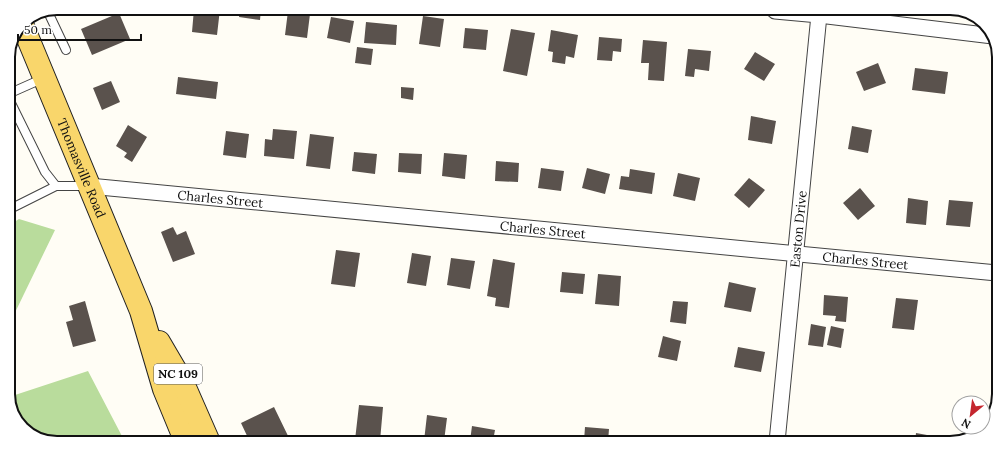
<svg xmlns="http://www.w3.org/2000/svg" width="1007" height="451" viewBox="0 0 1007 451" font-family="Lora,serif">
  <rect width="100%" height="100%" fill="#fffdf5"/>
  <path fill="#b9dc9c" d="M19,219L55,230L8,327V226Z
    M88,371L124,440L38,439L18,424L8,397V389L15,395Z"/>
  <path fill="#5a524d" d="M194,9H220L217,35L192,32Z
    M240,9H261L260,20L239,17Z
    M288,11L310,14L307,38L285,35Z
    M119,13L130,39L92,55L81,29Z
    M423,16L444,19L440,47L419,44Z
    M331,17L354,21L350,43L327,38Z
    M366,22L397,25L396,45L364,43Z
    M465,28L488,30L486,50L463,48Z
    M511,29L535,33L527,76L503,71Z
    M551,30L578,35L574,58L566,56L565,64L552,62L553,52L548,51Z
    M599,37L622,39L621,52L613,51L612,61L597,60Z
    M643,40L667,42L664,81L648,80L649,63H641Z
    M357,47L373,49L371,65L355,63Z
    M688,49L711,51L709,71L695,69L694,77L685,76Z
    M755,52L775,64L764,81L744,69Z
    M878,63L886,83L864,91L856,72Z
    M915,68L948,72L945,94L912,90Z
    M178,77L218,82L216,99L176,94Z
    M111,81L120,102L102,110L93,88Z
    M401,87L414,88L413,100L401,98Z
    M751,116L776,121L772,144L748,140Z
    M128,125L147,137L132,162L124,157L127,153L116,146Z
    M852,126L872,130L868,153L848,149Z
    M273,129L297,131L294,159L264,156L265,139L272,140Z
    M226,131L249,134L246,158L223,155Z
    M310,134L334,137L330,169L306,166Z
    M354,152L377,154L375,174L352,171Z
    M399,153L422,154L421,174L398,172Z
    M444,153L467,155L465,179L442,176Z
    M496,161L519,163L518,182L495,181Z
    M541,168L564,171L561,191L538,188Z
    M587,168L610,174L605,194L582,188Z
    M630,169L655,173L652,194L619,189L621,176L629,177Z
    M678,173L700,178L695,201L673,196Z
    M749,178L765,190L749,208L734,195Z
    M860,188L875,206L858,220L843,203Z
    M908,198L928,201L926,225L906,223Z
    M949,200L973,202L970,227L946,225Z
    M994,208H997V229H993Z
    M173,227L177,235L186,231L195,254L173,262L161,232Z
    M336,250L360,253L355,287L331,284Z
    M412,253L431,256L426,286L407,283Z
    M451,258L475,261L470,289L447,285Z
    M493,259L515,263L509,308L495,306L496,298L487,296Z
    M562,272L585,274L583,294L560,292Z
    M598,274L621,276L619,306L595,304Z
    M729,282L756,288L751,312L724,307Z
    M824,295L848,297L846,322L835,321L836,316L823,315Z
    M896,298L918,300L914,330L892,328Z
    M85,301L96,341L73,347L66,322L73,320L69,306Z
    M673,301L688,302L686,324L670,322Z
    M811,324L826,327L823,347L808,345Z
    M831,326L844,329L841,348L827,345Z
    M663,336L681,341L677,361L658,357Z
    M738,347L765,352L761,372L734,367Z
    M359,405L383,407L380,441L355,440Z
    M274,407L290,440H249L241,423Z
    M427,415L447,418L444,441H424Z
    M472,426L495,430L493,441H470Z
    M585,427L609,429L608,442L584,441Z
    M916,433L938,437L937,443H915Z
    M694,437L717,439V442H694Z"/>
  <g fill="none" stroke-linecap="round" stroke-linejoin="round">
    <g stroke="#444" stroke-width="10">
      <path id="lane" d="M50,11H74L77,8
        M48,12L66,50
        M8,94L44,78
        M8,97L45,172L56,186H87
        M8,210L56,186"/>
    </g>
    <g stroke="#444" stroke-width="17">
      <g id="street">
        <path d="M775,11L819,15L993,36"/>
        <path id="s1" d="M89,186L997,273"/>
        <path id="s2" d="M777,442L819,15"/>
      </g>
    </g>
    <g stroke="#222" stroke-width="24">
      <g id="primary">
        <path id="s3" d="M22,24L141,311L164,389L185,440"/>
        <path d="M159,342L183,383L208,440"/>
      </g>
    </g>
    <use href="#lane" stroke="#fff" stroke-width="8"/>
    <use href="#street" stroke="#fff" stroke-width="15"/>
    <use href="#primary" stroke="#f9d66b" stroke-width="22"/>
  </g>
  <g text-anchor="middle" stroke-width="4" stroke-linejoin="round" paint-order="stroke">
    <rect fill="#fff" stroke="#585858" stroke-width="1" x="154" y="364" width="48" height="20" rx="3"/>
    <g font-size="12" font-weight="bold" fill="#111">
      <text x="178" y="378">NC 109</text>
    </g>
    <g font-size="13" fill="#111" stroke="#fff">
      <text dy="5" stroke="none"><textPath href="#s3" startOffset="156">Thomasville Road</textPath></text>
      <text dy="5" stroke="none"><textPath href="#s1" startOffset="132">Charles Street</textPath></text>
      <text dy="5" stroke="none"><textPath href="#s1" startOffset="456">Charles Street</textPath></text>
      <text dy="5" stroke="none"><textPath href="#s2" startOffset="214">Easton Drive</textPath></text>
      <text dy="5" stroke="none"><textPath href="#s1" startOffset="780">Charles Street</textPath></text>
    </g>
  </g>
  <path d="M0 0H1007V451H0ZM57 15H950A42 42 0 0 1 992 57V394A42 42 0 0 1 950 436H57A42 42 0 0 1 15 394V57A42 42 0 0 1 57 15Z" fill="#fff" fill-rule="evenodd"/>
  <path fill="none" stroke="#111" stroke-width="2" d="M57 15H950A42 42 0 0 1 992 57V394A42 42 0 0 1 950 436H57A42 42 0 0 1 15 394V57A42 42 0 0 1 57 15Z"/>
  <g transform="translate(971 415) rotate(209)"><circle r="19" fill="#ffffff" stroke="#a0a0a0"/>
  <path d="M0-3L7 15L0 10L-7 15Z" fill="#c4262e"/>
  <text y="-6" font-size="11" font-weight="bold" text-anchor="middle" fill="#111111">N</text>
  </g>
  <path d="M18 34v6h123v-6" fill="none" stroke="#111111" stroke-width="2"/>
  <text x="24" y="34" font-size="12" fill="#111111" stroke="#ffffff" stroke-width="3" paint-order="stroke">50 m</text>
</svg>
